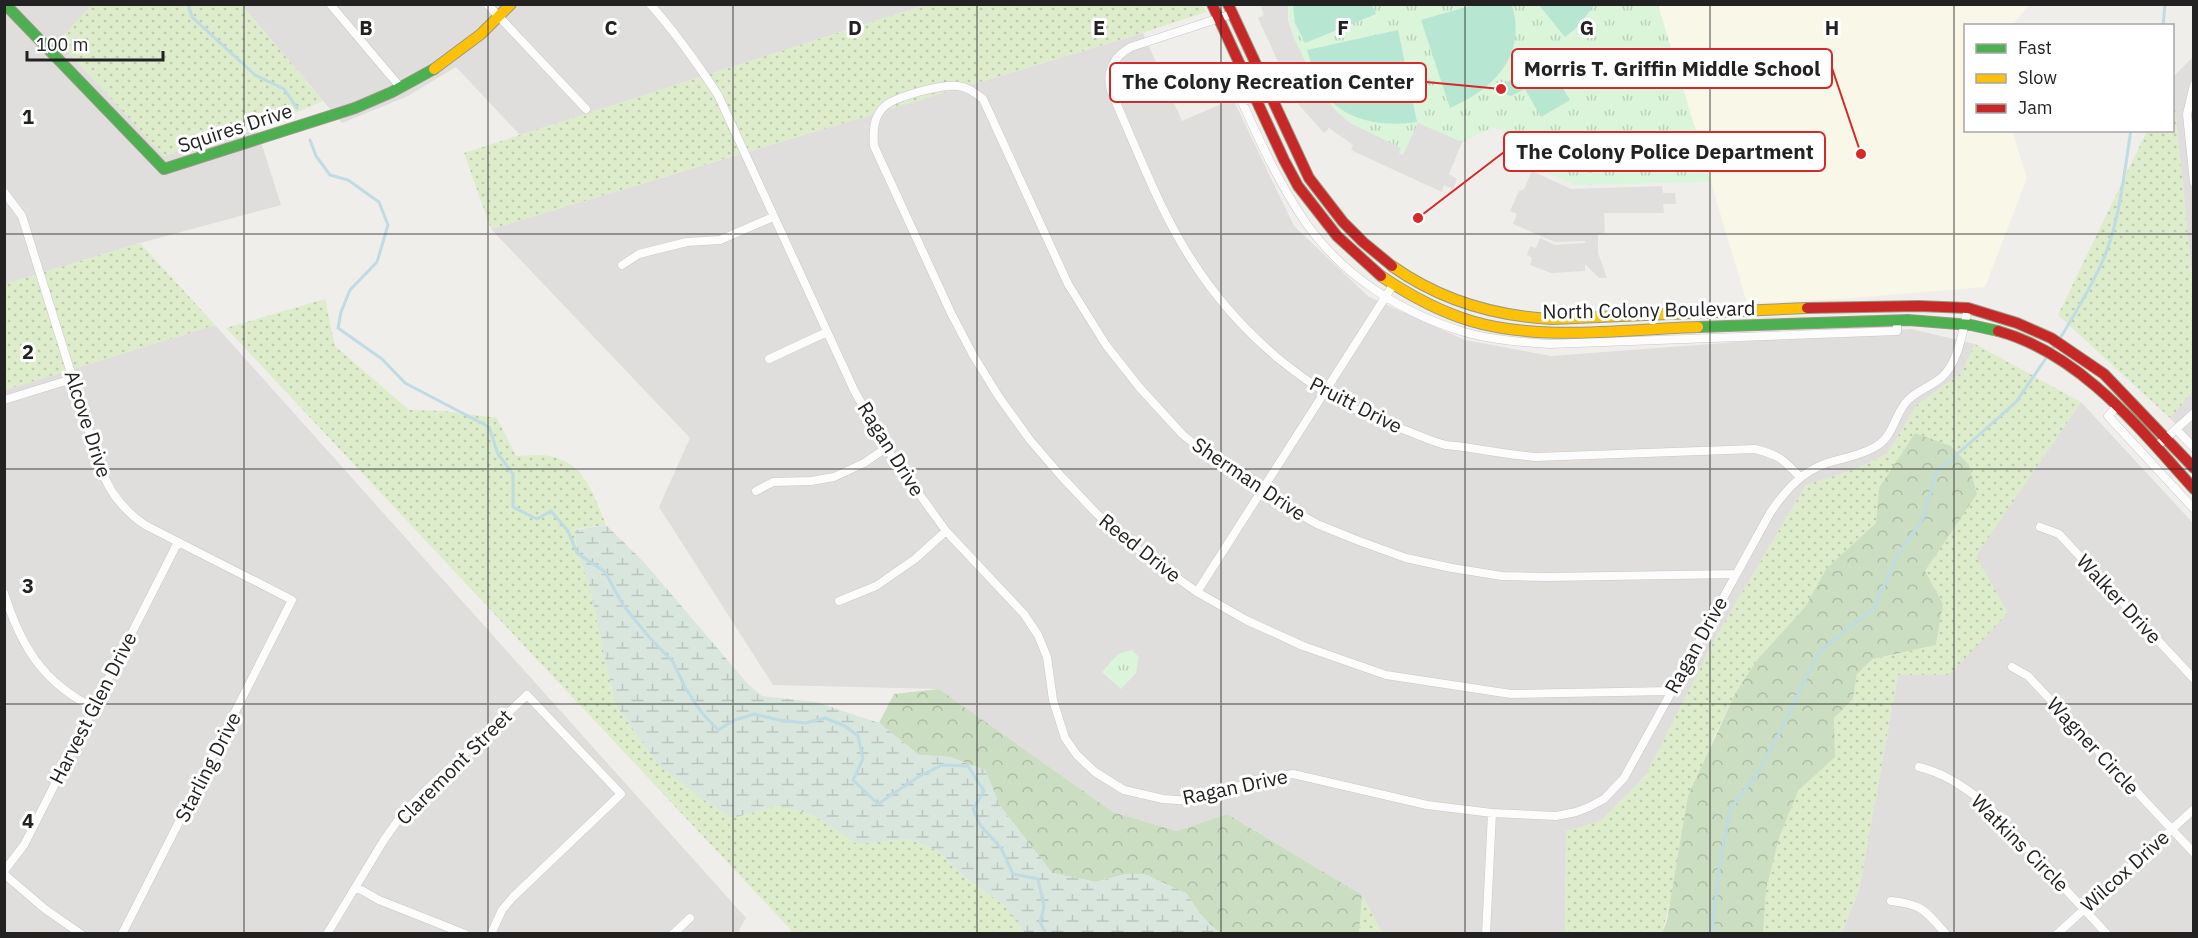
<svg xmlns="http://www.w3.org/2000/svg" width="2198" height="938" viewBox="0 0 2198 938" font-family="'IBM Plex Sans',sans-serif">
  <defs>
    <pattern id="grass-dots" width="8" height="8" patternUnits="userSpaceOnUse" patternTransform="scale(1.5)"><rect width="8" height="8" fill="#ddeccb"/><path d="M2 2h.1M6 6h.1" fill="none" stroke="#bdcaae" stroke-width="1.8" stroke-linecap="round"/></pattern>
    <pattern id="forest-crowns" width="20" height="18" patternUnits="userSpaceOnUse" patternTransform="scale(1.5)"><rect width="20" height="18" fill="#cbdec1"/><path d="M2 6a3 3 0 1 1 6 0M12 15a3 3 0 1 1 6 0" fill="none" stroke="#aebea6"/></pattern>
    <pattern id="wetland-marsh" width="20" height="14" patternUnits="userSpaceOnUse" patternTransform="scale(1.5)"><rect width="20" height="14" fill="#d9e6de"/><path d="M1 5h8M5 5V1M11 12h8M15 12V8" fill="none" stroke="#bac5be"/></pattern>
    <pattern id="park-tufts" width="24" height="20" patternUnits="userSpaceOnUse" patternTransform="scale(1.5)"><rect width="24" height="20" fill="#daf5da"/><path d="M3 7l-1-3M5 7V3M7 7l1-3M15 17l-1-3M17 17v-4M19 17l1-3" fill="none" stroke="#bbd2bb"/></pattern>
  </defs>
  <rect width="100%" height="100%" fill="#f0eeeb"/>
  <path fill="#dfdedc" d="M5,5H93L58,41L164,156L257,129L281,205L140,243L5,284Z
    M242,5H925L520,135L456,67L406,97L342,123Z
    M1143,33L1182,121L1233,99L1294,226L1369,297L1465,340L1551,356L1911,329L1975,344L1961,373L1917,405L1887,454L1856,469L1806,485L1717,635L1646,775L1602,820L1566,832L1565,933H1382L1362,895L1227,814L1177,831L1113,812L939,689L773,685L659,507L690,438L491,229Z
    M2193,57V285L2172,78Z
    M215,325L746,918L739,930L742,934H5V390Z
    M2193,390V443L2170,418Z
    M2081,402L2193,523V933L1841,934L1859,890L1898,675H1949L1975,556Z"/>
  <path fill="#f8f7e8" d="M1658,5H2029L2013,25L1966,26V130L2012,131L2027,178L1985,287L1843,299L1747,303Z"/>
  <path fill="url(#grass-dots)" d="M93,4L242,5L323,101L257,129L164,156L58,41Z
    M1203,4L1206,12L1139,34L491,229L464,153L925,5Z
    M2173,87L2193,285L2194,390L2170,418L2058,315L2147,131L2172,130Z
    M140,243L215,325L5,390V284Z
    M325,299L335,346L409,410L444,411L497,418L516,456C526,456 539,454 549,456C585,462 594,496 606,525L575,529L577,553L589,584L615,704L657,763L733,818L777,806L813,815L857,844L908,839L937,850L963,876L1004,905L1025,933H791V930L226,328Z
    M1975,344L2081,402L1976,556L2008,613L1949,675H1898L1859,890L1841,933H1763L1766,890L1779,838L1798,791L1835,757L1834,718L1853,699L1857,674L1874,659L1936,645L1943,604L1925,571L1977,493L1969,465L1951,446L1915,433L1879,488L1876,523L1826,569L1805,607L1757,660L1736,692L1712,741L1662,933L1565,934L1566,831L1602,820L1646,775L1717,635L1806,485L1856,469L1887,454L1917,405L1961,373Z
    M1362,895L1382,933H1359Z"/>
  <path fill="url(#forest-crowns)" d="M1915,433L1951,446L1969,465L1977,494L1925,571L1943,604L1936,645L1873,659L1857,674L1853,699L1834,718L1835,757L1798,791L1779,838L1766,890L1763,933H1662L1667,921L1688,796L1736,692L1757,660L1805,607L1826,569L1876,523L1879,488Z
    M939,689L1113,812L1177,831L1227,814L1362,895L1359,933H1219L1200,914L1186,893L1126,874L1096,882L1052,873L1000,806L985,770L950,757L919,755L879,723L894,694Z"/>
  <path fill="url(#wetland-marsh)" d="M606,525L643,561L748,684L762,696L816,702L879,723L919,755L950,757L985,770L1000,806L1052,873L1096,882L1126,874H1145L1186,893L1200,914L1219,933H1025L1004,905L963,876L937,850L908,839L857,844L813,815L777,806L733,818L702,799L657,763L615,704L589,584L577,553L575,530Z"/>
  <path fill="url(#park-tufts)" d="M1288,5H1658L1711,182L1575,185L1540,170L1545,152L1522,139L1494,127L1462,142L1418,124L1403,155L1399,154C1379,140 1356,129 1337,112C1314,92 1289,35 1288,5Z
    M1132,650L1139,657L1136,673L1121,689L1102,672L1118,654Z"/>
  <path fill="#b7e6d2" d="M1293,5H1372L1376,14L1305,43L1295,23Z
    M1473,5H1512C1527,56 1494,89 1450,108L1421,20Z
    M1539,5H1594L1579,26L1565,37Z
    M1398,30L1417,122C1383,127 1342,122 1322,89C1315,77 1311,63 1307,50Z
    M1540,55L1544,57L1570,100L1541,117L1525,89L1511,96L1507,95L1504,85Z
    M1558,144L1596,149L1592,173L1556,168Z"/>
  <path fill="#e0dfde" d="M1260,5H1288V20L1294,38L1315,82L1335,110L1350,123L1401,148L1399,153L1403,155L1418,123L1462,142L1449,174L1457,179L1453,189L1444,185L1442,192L1351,150L1353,145L1329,128L1324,133L1299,105L1286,79L1258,18L1264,15Z
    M1532,171L1571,189L1662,186L1663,193H1675L1676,204H1663L1664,213H1604L1605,233L1598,234V253L1607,278H1599L1585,264V271L1551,273L1530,265L1532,258L1527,255L1530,246L1536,248L1540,238L1555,245L1585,243V241L1555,242L1513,224L1517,214L1510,211L1519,191L1524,189Z"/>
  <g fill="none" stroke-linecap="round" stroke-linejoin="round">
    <path stroke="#bfdbe3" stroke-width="3" d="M188,4L192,17L255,75L284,89L297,108
      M2163,26L2165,4
      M310,140L316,156L330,175L348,180L379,202L388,225L377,262L350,290L341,312L338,328L382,359L405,383L489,427L498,454L513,474V507L537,519L551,511L568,531L577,553L605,572L623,605L649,637L673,662L686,689L702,713L718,730L735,720L754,714L779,720L805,723L825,718L845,726L858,736L863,759L853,780L878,804L918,777L942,765L968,766L984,791L973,809L980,825L1001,848L1013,874L1038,879L1044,907L1040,922L1046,934
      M2059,340C2075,314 2092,286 2104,258C2120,219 2124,173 2131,130
      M1712,934L1719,869L1730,809L1755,777L1774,744L1819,652L1874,608L1898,554L1923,519L1936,473L2016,402L2055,345"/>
    <g stroke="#c9c8c7" stroke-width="9">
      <path id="street" d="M330,4L401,88
        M487,4L586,109
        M650,4C676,33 697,63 718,95L854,390L886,448L946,531L1024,614L1038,635L1047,657L1053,700L1065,738L1077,755L1095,772L1124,790L1163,799L1191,801L1226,791L1255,780L1293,774L1427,805L1492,813L1556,816L1576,812L1589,807L1604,799L1624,778L1770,513C1785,491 1801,472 1827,463C1844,458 1859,456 1875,447C1894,437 1894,414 1908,400C1918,390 1932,386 1942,377C1959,362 1963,329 1968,308
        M1232,14L1131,47C1113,57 1106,71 1111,91C1136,147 1158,207 1191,259C1240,336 1313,397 1399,428C1415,433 1429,441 1446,445C1452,446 1458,446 1464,447C1488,451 1511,455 1536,457L1755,449C1779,455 1783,459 1800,477
        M2194,85L2187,114L2194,182
        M1255,97L1242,102C1261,144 1280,185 1306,223C1344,277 1402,313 1464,332C1492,340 1521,342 1550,344L1897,331V321
        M4,192L22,216L100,466C108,491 123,510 145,525L292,600L122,934
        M622,265L639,254L687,242L720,240L773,217
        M769,359L827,332
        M4,400L72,379
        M2117,406L2108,416L2194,509
        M2176,429L2194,448
        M2156,447L2194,413
        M756,491L773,482L811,481L834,477L864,463L886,448
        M2040,527L2059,534L2194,679
        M1197,592L1393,285
        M4,593C21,646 42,682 94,708
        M839,601L876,586L915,559L946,531
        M2012,667L2028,676L2194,853
        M1671,691L1511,694L1386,675L1303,646L1246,620L1197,592L1141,552L1097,514L1061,476L1030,440L999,397L973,355L951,313L874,146C873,132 873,116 885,106C897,96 942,84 958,86C968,87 975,93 983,99L1068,284L1106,345L1140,388L1182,434L1219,464L1261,492L1317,524L1359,541L1406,558L1452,568L1502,576L1547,577L1736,574
        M1919,767C1945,773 1968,789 1988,806L2107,934
        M4,871L24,845L178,542
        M4,874L45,909L81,934
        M356,887L379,900L465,934
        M1891,901C1922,904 1926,911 1946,934
        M327,934L384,840L401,816L421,795L527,695L621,794L513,897L502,910L491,934
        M673,934L690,918
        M1486,934L1492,813
        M2057,934L2194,809"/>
    </g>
    <g stroke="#999a82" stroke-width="12">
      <path id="fast" d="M5,4L164,169L355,108L392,92L434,69
        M1698,327L1908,320L1971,325L1998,331"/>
    </g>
    <g stroke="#999a82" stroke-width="12">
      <path id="slow" d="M434,69L481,34L511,4
        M1392,266C1440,300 1493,316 1552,319L1807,308
        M1381,276C1409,295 1438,311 1471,321C1541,342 1625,329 1698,327"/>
    </g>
    <g stroke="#999a82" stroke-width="12">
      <path id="jam" d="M1212,4L1284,160L1298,186L1337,236L1381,276
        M1228,4L1309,178L1343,222L1363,242L1392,266
        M1807,308L1919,306L1968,308L2017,323L2051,338L2104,374L2194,468
        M1998,331C2081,354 2139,428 2194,489"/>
    </g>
    <use href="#street" stroke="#fdfcfc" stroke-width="8"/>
    <use href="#fast" stroke="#4caf50" stroke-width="10"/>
    <use href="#slow" stroke="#ffc107" stroke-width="10"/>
    <use href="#jam" stroke="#c62828" stroke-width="10"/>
  </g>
  <path fill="none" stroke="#222" stroke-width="1.5" stroke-opacity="0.55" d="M244,4V934M488,4V934M733,4V934M977,4V934M1221,4V934M1465,4V934M1710,4V934M1954,4V934M4,234H2194M4,469H2194M4,704H2194"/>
  <g text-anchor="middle" stroke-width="6" stroke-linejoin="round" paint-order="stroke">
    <g font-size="20" fill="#222" stroke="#fff">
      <text transform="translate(235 128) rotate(-18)" y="7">Squires Drive</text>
      <text transform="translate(1649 310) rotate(-1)" y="7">North Colony Boulevard</text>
      <text transform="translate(1356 405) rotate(27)" y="7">Pruitt Drive</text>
      <text transform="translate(88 424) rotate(72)" y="7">Alcove Drive</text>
      <text transform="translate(891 449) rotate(58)" y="7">Ragan Drive</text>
      <text transform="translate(1249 479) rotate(34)" y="7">Sherman Drive</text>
      <text transform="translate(1140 548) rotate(38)" y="7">Reed Drive</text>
      <text transform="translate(2119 599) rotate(47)" y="7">Walker Drive</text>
      <text transform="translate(1696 645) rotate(-61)" y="7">Ragan Drive</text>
      <text transform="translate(93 708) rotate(-63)" y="7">Harvest Glen Drive</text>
      <text transform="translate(2093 746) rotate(47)" y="7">Wagner Circle</text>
      <text transform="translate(208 767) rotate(-63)" y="7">Starling Drive</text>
      <text transform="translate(454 767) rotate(-45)" y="7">Claremont Street</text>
      <text transform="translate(1235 787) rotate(-12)" y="7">Ragan Drive</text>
      <text transform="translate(2020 843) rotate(45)" y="7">Watkins Circle</text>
      <text transform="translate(2125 871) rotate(-42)" y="7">Wilcox Drive</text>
    </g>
  </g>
  <g font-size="20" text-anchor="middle" font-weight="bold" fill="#222" stroke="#fff" stroke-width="6" stroke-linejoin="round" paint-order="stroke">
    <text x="366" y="35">B</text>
    <text x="611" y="35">C</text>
    <text x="855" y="35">D</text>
    <text x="1099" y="35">E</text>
    <text x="1343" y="35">F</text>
    <text x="1587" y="35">G</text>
    <text x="1832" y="35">H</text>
    <text x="28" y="124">1</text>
    <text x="28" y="359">2</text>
    <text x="28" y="593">3</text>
    <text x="28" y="828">4</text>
  </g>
  <path fill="none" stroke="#d62828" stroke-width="2" d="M1861 154L1832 68M1501 89L1426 82M1418 218L1504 152"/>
  <g fill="#d62828" stroke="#fff" stroke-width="2">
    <circle cx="1861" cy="154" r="6"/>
    <circle cx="1501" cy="89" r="6"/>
    <circle cx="1418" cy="218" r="6"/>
  </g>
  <g fill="#fff" stroke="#d62828" stroke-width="2">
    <rect x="1512" y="49" width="320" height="39" rx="6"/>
    <rect x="1110" y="63" width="316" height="39" rx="6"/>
    <rect x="1504" y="132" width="321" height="39" rx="6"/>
  </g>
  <g font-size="21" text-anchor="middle" font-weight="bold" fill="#222">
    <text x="1672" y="76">Morris T. Griffin Middle School</text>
    <text x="1268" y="89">The Colony Recreation Center</text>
    <text x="1665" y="159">The Colony Police Department</text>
  </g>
  <rect width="2198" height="938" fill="none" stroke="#222222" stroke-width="12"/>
  <rect x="1964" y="24" width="210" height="108" fill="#ffffff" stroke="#a7a7a7" stroke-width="1.5"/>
  <rect x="1976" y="44" width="30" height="9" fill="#4caf50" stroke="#a7a7a7" stroke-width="1.5"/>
  <text x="2018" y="54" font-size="18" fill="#222222">Fast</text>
  <rect x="1976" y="74" width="30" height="9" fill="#ffc107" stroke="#a7a7a7" stroke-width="1.5"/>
  <text x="2018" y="84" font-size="18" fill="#222222">Slow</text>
  <rect x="1976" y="104" width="30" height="9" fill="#c62828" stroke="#a7a7a7" stroke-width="1.5"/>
  <text x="2018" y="114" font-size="18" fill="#222222">Jam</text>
  <path d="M27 51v9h136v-9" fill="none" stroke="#222222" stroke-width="3"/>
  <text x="36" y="51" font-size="18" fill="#222222" stroke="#ffffff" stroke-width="4.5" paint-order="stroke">100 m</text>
</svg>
